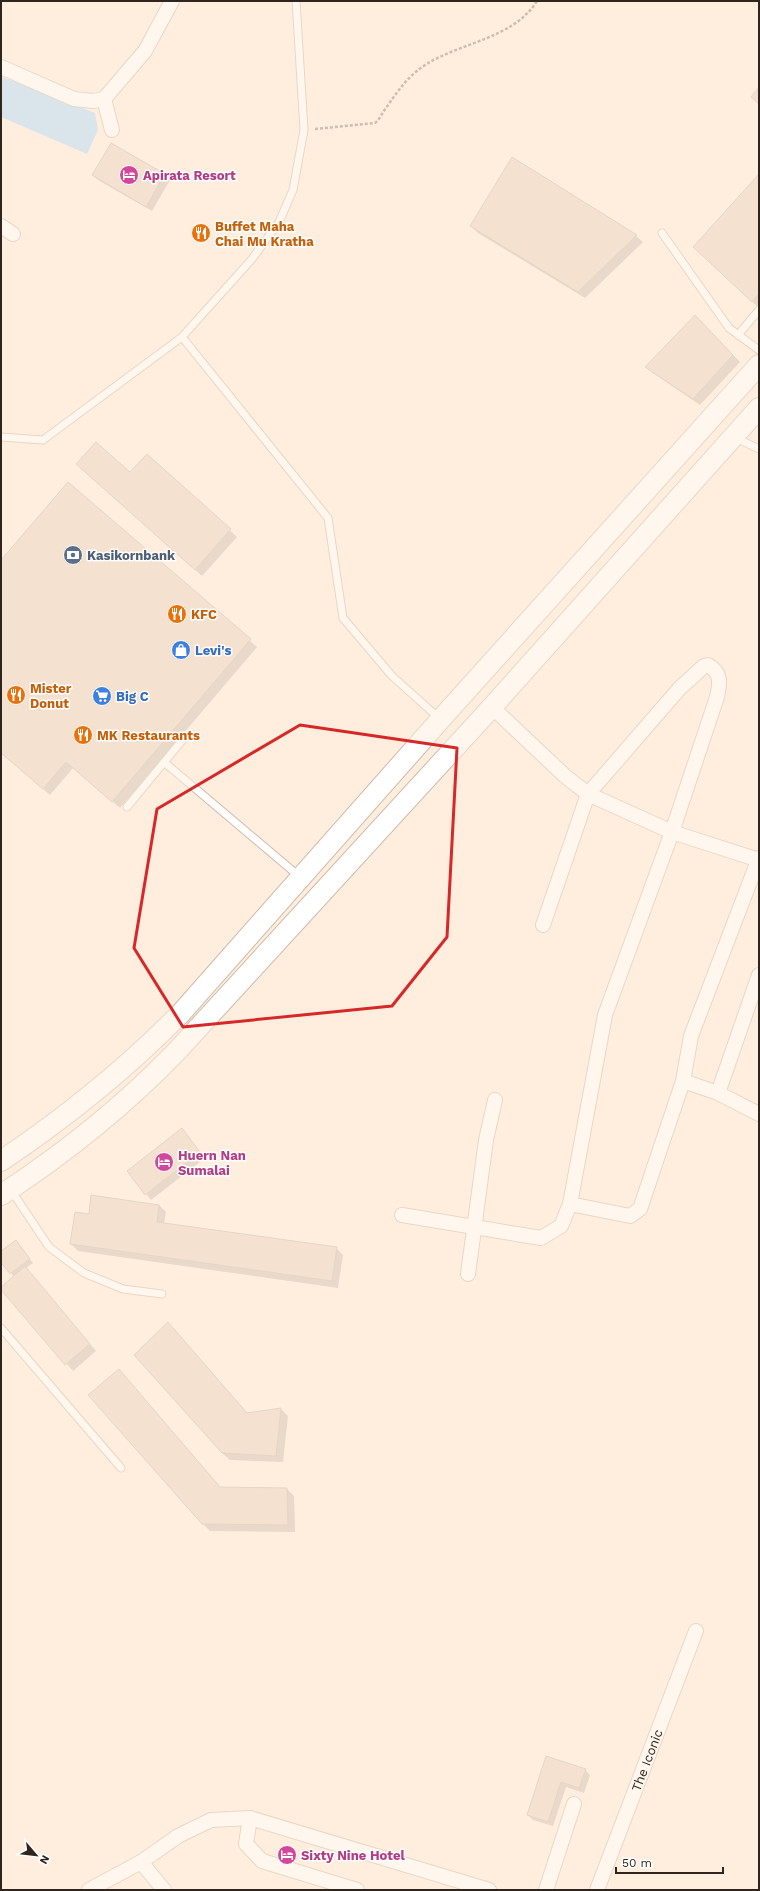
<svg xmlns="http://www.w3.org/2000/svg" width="760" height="1891" viewBox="0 0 760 1891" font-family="'Work Sans',sans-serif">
  <rect width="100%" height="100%" fill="#ffeede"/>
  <path fill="#abd8fa" d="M2,77L95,113L98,130L87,154L1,117Z"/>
  <path fill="#0003" d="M111,144L165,175L170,180L152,211L98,180L93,175Z
    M759,176V308L701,254Z
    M471,226L636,236L643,242L585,298L478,233Z
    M695,316L740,362L700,405L653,373L646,367Z
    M147,455L237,537L202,576L84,471L131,474Z
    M68,483L257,647L120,808L73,768L50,795L1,753V562Z
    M187,1135L205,1158L151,1200L128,1171Z
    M159,1205L166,1212L164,1224L336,1248L343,1255L338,1288L78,1251L71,1244L90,1215Z
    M19,1245L33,1263L26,1268L96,1351L73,1371L1,1288L14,1277L1,1260V1252Z
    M168,1323L248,1414L281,1409L288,1416L283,1462L230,1460L222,1453Z
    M119,1370L221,1488L287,1489L294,1496L295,1532L210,1531L203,1524Z
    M547,1757L585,1770L590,1775L584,1793L566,1787L553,1826L533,1820L528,1815Z"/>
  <path fill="#e6d1bd" stroke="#cbb7a4" d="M759,87V104L751,97Z
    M111,143L165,174L146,207L92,175Z
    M512,157L637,235L578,292L470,226Z
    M759,174V294L752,302L693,247Z
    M695,315L733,355L693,399L645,367Z
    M96,442L130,472L147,454L231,529L195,570L76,464Z
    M68,482L251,639L112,802L66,762L43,789L1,753V560Z
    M182,1128L200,1152L145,1195L127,1171Z
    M91,1195L159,1205L157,1222L337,1247L332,1281L70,1244L75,1212L89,1214Z
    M16,1240L30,1259L10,1274L1,1262V1251Z
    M25,1266L90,1344L65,1365L1,1290V1287Z
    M168,1322L247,1413L281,1408L276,1456L222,1453L134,1355Z
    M119,1369L220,1487L287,1488L288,1525L202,1524L88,1395Z
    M546,1756L586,1769L579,1788L561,1782L548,1822L527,1815Z"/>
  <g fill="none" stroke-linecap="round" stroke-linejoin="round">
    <g stroke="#cfbaa7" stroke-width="9">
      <path id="service" d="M662,233L729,328L759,350
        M738,335L759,310
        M182,337L252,259L279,222L293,190L304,130L296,1
        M1,437L43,440L182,337L328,518L343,618L392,676L440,719
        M736,438L759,449
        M164,762L300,877
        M127,807L185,737
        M11,1190L49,1247L84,1273L123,1289L162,1294
        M1,1328L121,1468"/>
    </g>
    <g stroke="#cfbaa7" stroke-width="16">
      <g id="minor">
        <path d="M1,67L74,99L93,101L104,99L145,51L172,1"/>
        <path d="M104,99L112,130"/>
        <path d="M1,226L13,234"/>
        <path d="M492,707L565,776L588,794L672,832L759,860"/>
        <path d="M543,925L588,794L679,689L704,666L708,665C722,673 720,683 717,697L672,832L605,1015L570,1204L630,1216L640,1209L683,1081L691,1036L759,858"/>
        <path d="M683,1081L718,1093L759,1114"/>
        <path d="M718,1093L759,975"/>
        <path d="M402,1215L541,1238L561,1226L570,1204"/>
        <path d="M468,1274L486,1140L495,1100"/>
        <path d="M250,1818L246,1844L262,1861L357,1890"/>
        <path d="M141,1862L164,1890"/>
        <path d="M89,1890L141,1862L178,1836L211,1820L250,1818L489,1890"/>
        <path d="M546,1890L574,1804"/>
        <path id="s1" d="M597,1890L696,1631"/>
      </g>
    </g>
    <g stroke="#cfbaa7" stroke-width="22">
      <path id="secondary" d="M1,1161C68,1116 124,1071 181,1013L440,720L759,365
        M1,1195C67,1152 122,1108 177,1051L492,707L759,408"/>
    </g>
    <path stroke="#8f8378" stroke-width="2.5" stroke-dasharray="3 2" stroke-linecap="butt" d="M315,129L375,123C380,119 382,113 386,108C397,92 408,76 425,65C461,42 513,39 537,1"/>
    <use href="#service" stroke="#fff" stroke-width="7"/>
    <use href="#minor" stroke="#fff" stroke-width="14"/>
    <use href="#secondary" stroke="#fff" stroke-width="20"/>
  </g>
  <path d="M0 0H760V1891H0ZM300,725L457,748L447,937L392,1006L183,1027L134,948L157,809Z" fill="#ffeede" fill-opacity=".55" fill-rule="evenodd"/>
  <path fill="none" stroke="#d62828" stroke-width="3" stroke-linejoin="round" d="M300,725L457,748L447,937L392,1006L183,1027L134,948L157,809Z"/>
  <defs>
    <g id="hotel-disc" transform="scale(1)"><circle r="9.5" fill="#d1479c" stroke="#fefefe"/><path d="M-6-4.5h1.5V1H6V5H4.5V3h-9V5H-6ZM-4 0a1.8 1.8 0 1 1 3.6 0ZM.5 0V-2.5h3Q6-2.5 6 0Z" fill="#fff"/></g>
    <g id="restaurant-disc" transform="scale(1)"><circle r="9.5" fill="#e8710a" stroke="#fefefe"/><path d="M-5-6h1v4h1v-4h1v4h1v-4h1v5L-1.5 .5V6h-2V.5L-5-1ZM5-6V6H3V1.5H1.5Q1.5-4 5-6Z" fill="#fff"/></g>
    <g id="bank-disc" transform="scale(1)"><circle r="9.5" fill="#5c6f8a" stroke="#fefefe"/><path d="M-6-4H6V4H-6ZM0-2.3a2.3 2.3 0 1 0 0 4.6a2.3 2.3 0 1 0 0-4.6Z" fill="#fff"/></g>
    <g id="shop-disc" transform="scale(1)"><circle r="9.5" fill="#3f7fe0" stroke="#fefefe"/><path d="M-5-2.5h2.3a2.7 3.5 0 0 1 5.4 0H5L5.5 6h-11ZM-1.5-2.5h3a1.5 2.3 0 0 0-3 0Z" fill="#fff"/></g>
    <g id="supermarket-disc" transform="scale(1)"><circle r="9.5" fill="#3f7fe0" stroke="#fefefe"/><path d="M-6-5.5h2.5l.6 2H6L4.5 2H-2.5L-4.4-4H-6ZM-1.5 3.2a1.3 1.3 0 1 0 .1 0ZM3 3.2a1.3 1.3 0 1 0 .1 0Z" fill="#fff"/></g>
  </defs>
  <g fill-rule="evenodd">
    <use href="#hotel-disc" x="129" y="175"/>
    <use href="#restaurant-disc" x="201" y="233"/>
    <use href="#bank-disc" x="73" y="555"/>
    <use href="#restaurant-disc" x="177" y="614"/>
    <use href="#shop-disc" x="181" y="650"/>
    <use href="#restaurant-disc" x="16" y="695"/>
    <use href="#supermarket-disc" x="102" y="696"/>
    <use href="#restaurant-disc" x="83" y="735"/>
    <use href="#hotel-disc" x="164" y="1162"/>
    <use href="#hotel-disc" x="287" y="1855"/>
  </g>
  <g text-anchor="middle" stroke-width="3" stroke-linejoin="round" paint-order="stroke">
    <g font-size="13" font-weight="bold" fill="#b23c85" stroke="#fefefe" text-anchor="start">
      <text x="143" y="180">Apirata Resort</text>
      <text x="178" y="1160">Huern Nan<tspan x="178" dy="15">Sumalai</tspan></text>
      <text x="301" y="1860">Sixty Nine Hotel</text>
    </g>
    <g font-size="13" font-weight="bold" fill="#c56008" stroke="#fefefe" text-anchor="start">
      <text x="215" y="231">Buffet Maha<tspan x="215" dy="15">Chai Mu Kratha</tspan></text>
      <text x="191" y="619">KFC</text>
      <text x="30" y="693">Mister<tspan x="30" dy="15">Donut</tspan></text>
      <text x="97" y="740">MK Restaurants</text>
    </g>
    <g font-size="13" font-weight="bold" fill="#4e5e75" stroke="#fefefe" text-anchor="start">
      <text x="87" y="560">Kasikornbank</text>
    </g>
    <g font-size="13" font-weight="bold" fill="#366cbe" stroke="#fefefe" text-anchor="start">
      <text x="195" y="655">Levi's</text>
      <text x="116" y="701">Big C</text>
    </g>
    <g font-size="13" fill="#2d251e" stroke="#fefefe">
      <text dy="5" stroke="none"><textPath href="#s1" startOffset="139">The Iconic</textPath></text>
    </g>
  </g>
  <rect width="760" height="1891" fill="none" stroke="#2d251e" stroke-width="4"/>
  <g transform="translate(36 1855) rotate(118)" stroke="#fefefe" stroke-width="3" paint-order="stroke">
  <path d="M0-3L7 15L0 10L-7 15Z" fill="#2d251e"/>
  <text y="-6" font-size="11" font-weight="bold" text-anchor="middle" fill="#2d251e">N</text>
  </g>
  <path d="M616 1867v6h107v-6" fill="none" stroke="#2d251e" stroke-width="2"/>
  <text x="622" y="1867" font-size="12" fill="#2d251e" stroke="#fefefe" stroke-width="3" paint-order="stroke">50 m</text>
</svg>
